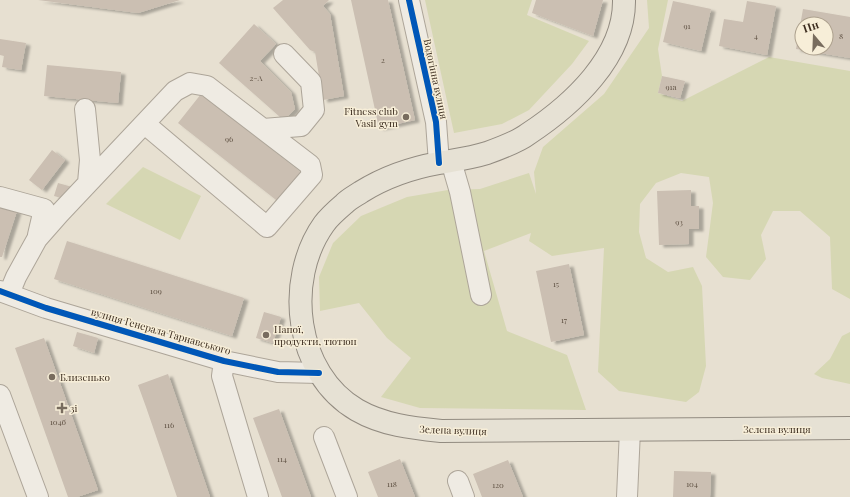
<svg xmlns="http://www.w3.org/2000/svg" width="850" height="497" viewBox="0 0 850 497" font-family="'Playfair Display',serif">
  <defs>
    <filter id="shadow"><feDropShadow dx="4.5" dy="2.5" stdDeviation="1" flood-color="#0004"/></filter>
  </defs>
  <rect width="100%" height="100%" fill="#e7e0d1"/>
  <path fill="#d6d7b3" d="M425,0H532L527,15L589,41L572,64L529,110L502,124L454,133Z
    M647,0H668L658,49L662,76L658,93L682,101L769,57L850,71V299L832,289L830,237L800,211H773L761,235L766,259L750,280L723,277L706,257L713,203L709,177L681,173L656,183L640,204L639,232L646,258L668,272L693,267L702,286L706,366L699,392L686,402L619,391L598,372L604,248L552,256L529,241L531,233L484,251L507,331L567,355L586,410L420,408L381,397L411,358L387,338L359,303L320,311L319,277L333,243L361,216L407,197L448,190L480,189L529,173L536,194L534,172L543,147L604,94L649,28Z
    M143,167L201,196L180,240L106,204Z
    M850,332V384L822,378L814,374L830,359L842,336Z"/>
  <path fill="#cbbfb2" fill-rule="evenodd" filter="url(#shadow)" d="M38,0H180L138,13Z
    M283,0H329L323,6L330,14L344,96L323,100L315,52L310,50L273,8Z
    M351,0H388L415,120L379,128Z
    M536,0H603L593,36L532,13Z
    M673,1L711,9L701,51L663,42Z
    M747,1L776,6L767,55L719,46L724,19L743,22Z
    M803,9L850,17V58L796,49ZM802,24H826V48H802Z
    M254,24L276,44L260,61L291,92L295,109L288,116L280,117L219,63Z
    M0,39L26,43L21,70L2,67L4,56L0,55Z
    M47,65L121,72L118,103L44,96Z
    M662,76L685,81L680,98L658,93Z
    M201,94L303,174L280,203L178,123Z
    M52,150L65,160L42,190L29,180Z
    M58,183L72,187L69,200L54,196Z
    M691,190V206H699V229H689V244L659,245L657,191Z
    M0,205L17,211L2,257H0Z
    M67,241L244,298L232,336L54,279Z
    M569,264L584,335L551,342L536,271Z
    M264,312L281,317L273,343L256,338Z
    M77,332L98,338L94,353L73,346Z
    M44,338L98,490L77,497H68L15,348Z
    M168,374L210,497H177L146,407L138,385Z
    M279,409L311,497H282L253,418Z
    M400,459L415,497H378L368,472Z
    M508,460L523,497H482L473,474Z
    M674,471L711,472L710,497H673Z"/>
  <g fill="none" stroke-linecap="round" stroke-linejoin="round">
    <g stroke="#ada599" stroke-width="22">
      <path id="minor" d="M409,0L436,122L439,163
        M85,109L90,160L88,183
        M263,129L301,126L314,110L311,82L284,54
        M451,161L460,192L481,295
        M0,197L44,209L38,235
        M0,291L46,308L224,361L278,372L319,373
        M9,294L16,277L37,239L59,214L175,91L190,83L207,86L310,165L312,175L267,227L145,124
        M224,361L222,376L258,497
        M0,395L38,497
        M324,437L347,497
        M458,481L464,497
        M627,497L630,430"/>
    </g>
    <g stroke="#928b80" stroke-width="24">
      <path id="major" d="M624,0C625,57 572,105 528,134C519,141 498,149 487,153C471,158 455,160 439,163C411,168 385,177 361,192C355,196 349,199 344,204C337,210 329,217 324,224C284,280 295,374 357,410C383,425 412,428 441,431L850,428"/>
    </g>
    <use href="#minor" stroke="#efebe3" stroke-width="20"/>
    <use href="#major" stroke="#e6e1d4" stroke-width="22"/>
    <g stroke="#f7eed8" stroke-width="8">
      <path id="cycleway" d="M409,0L436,122L439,163
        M0,291L46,308L224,361L278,372L319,373"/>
    </g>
    <use href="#cycleway" stroke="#0057b8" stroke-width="6"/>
  </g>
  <g fill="#786c5e" stroke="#f7eed8" stroke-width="1.5">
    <circle cx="406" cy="117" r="4"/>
    <circle cx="266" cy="335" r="4"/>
    <circle cx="52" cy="377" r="4"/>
    <path d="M60 402h4v4h4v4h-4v4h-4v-4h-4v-4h4z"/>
  </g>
  <g text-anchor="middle" stroke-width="3" stroke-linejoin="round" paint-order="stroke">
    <g font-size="8" fill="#605244">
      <text x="687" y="29">91</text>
      <text x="756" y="39">4</text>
      <text x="841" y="39">8</text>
      <text x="383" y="63">2</text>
      <text x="256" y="81">2-A</text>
      <text x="671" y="90">91а</text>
      <text x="229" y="142">96</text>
      <text x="679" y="225">93</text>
      <text x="556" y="287">15</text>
      <text x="156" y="294">109</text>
      <text x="564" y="323">17</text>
      <text x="58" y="425">104б</text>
      <text x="169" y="428">116</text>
      <text x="282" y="462">114</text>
      <text x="392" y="487">118</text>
      <text x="692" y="487">104</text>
      <text x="498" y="488">120</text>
    </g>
    <g font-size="10" fill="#3d2e20" stroke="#f7eed8">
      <text transform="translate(436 79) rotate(78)" y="4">Водогінна вулиця</text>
      <text transform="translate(161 331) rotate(16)" y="4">вулиця Генерала Тарнавського</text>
      <text x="777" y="433">Зелена вулиця</text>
      <text transform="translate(453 430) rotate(2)" y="4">Зелена вулиця</text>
    </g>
    <g font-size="10" fill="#3d2e20" stroke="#f7eed8" text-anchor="start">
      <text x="398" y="115" text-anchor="end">Fitness club<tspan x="398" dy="12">Vasil gym</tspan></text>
      <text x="274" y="333">Напої,<tspan x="274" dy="12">продукти, тютюн</tspan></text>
      <text x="60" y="381">Близенько</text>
      <text x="70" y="412">3і</text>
    </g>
  </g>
  <g transform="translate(814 36) rotate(341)"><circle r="19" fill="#f7eed8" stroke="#ada18e"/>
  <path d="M0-3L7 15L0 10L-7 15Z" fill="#786c5e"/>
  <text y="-6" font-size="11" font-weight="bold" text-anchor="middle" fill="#3d2e20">Пн</text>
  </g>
</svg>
